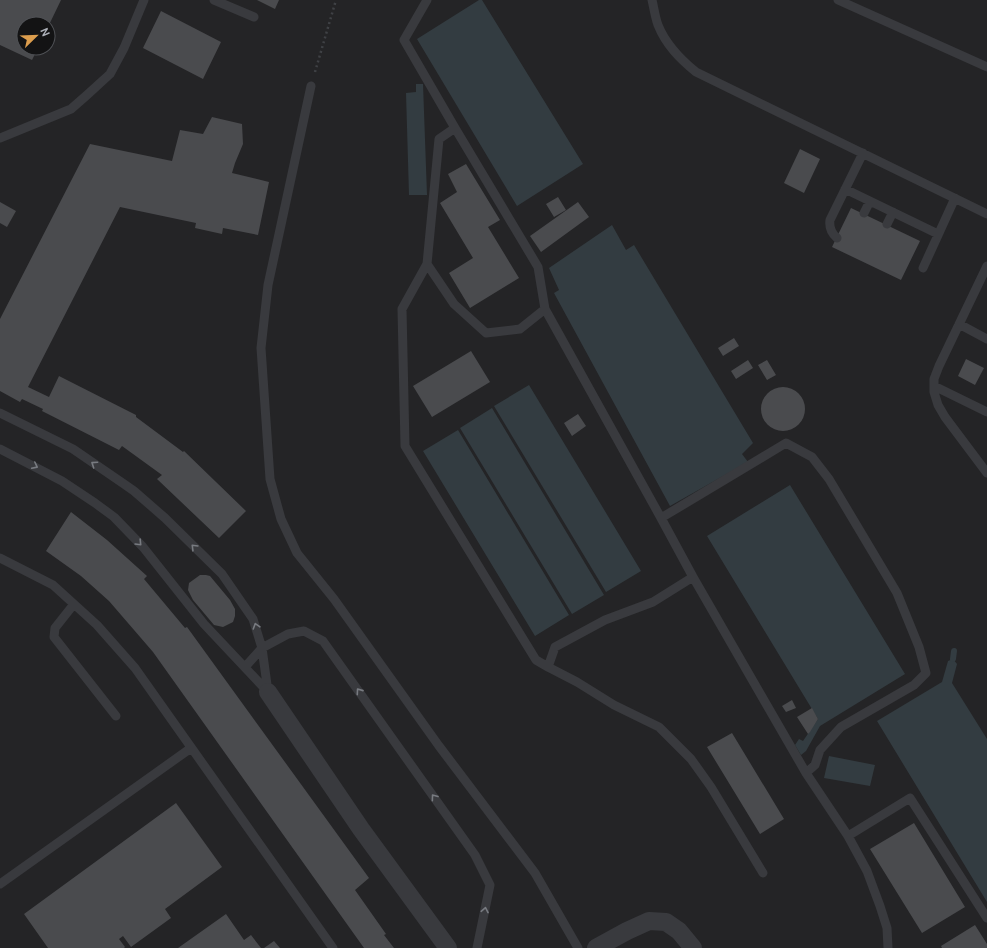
<svg xmlns="http://www.w3.org/2000/svg" width="987" height="948" viewBox="0 0 987 948" font-family="Overpass,sans-serif">
  <rect width="100%" height="100%" fill="#181819"/>
  <path fill="#242426" fill-rule="evenodd" d="M0,0H987V948H0ZM24,24H48V48H24Z"/>
  <path fill="#333c41" d="M479,0H482L583,164L517,206L417,39Z
    M416,84H423L427,195H409L406,93L416,92Z
    M612,225L626,250L634,245L753,443L742,454L748,462L670,506L554,293L559,290L549,268Z
    M529,385L641,571L606,592L494,406Z
    M492,408L604,595L572,614L460,428Z
    M458,430L569,615L535,636L423,451Z
    M790,485L905,674L820,726L806,751L801,755L795,745L799,739L803,741L818,719L707,536Z
    M953,659L957,664L952,683L987,739V902L877,721L942,682L948,661Z
    M829,756L875,765L870,786L824,778Z"/>
  <g fill="none" stroke-linecap="round" stroke-linejoin="round">
    <path stroke="#333c41" stroke-width="6" d="M953,659L954,651"/>
  </g>
  <path fill="#4a4b4e" d="M0,0H61L48,27V24H24V48H38L32,60L0,45Z
    M257,0H279L275,9Z
    M161,11L221,42L203,79L143,48Z
    M212,117L242,124L243,144L235,163L232,173L269,182L258,235L223,228L222,234L195,228L196,223L120,207L28,387L49,397L59,376L136,415V417L183,452L184,451L246,511L219,538L157,479L162,475L122,446L119,450L42,411L43,409L22,399L20,402L0,391V319L90,144L172,161L180,130L203,134Z
    M800,149L820,159L804,193L784,183Z
    M466,164L500,220L488,227L519,278L470,308L449,273L473,258L440,203L457,192L448,174Z
    M558,197L566,210L554,217L546,204Z
    M0,202L16,211L7,227L0,223Z
    M578,202L589,217L541,252L530,236Z
    M851,208L920,241L901,280L832,247Z
    M734,338L739,346L723,356L718,348Z
    M471,351L490,382L432,417L413,386Z
    M966,359L984,368L975,385L958,376Z
    M748,360L753,368L736,379L731,371Z
    M767,360L776,375L767,380L758,365Z
    M761 409a22 22 0 1 1 44 0a22 22 0 1 1-44 0Z
    M578,414L586,426L572,436L564,423Z
    M71,512L107,540L147,576L144,579L185,628L187,627L369,878L355,890L386,934L384,935L394,948H364L153,652L109,601L81,576L46,551Z
    M200,575H206L210,576L230,600L235,609V616L233,622L223,627L214,625L193,600L188,590L189,583Z
    M792,700L796,708L786,712L782,706Z
    M812,708L818,719L810,732L808,734L797,717Z
    M732,733L784,819L760,834L707,747Z
    M176,803L222,867L165,909L171,918L131,947L123,936L119,939L125,947L124,948H48L24,914Z
    M914,823L965,907L922,933L870,849Z
    M226,914L244,940L251,935L261,948H178Z
    M975,925L987,944V948H942L941,946Z
    M274,941L280,948H264Z"/>
  <g fill="none" stroke-linecap="round" stroke-linejoin="round">
    <path stroke="#3f4145" stroke-width="2.5" stroke-dasharray="2 3" stroke-linecap="butt" d="M315,72L336,0"/>
    <path stroke="#393a3e" stroke-width="9" d="M214,0L254,17
      M427,0L404,40L455,128L538,267L545,309L661,518L786,443L812,457L829,479L897,593L919,647L926,673L914,685L841,727L820,750L815,765L806,773L693,577L661,518
      M652,0C654,8 655,17 658,25C666,45 680,59 696,72L987,214
      M838,0L987,67
      M311,86L268,285L261,348L270,479L281,519L297,553L334,599L439,746L535,873L578,948
      M455,128L439,139L427,264L454,304L486,333L520,329L545,309
      M0,138L71,109L87,95L110,74L124,48L144,0
      M845,189L938,234
      M864,213L870,201
      M887,224L893,212
      M837,238C831,233 829,227 830,220L863,153
      M427,264L402,309L405,446L536,660L548,667
      M987,266L939,366L934,379V392L938,405L945,417L987,473
      M923,268L955,198
      M959,324L987,339
      M934,386L987,412
      M0,413L73,449L124,484L134,491L165,518L222,574L253,619L262,648L268,692
      M0,449L62,481L95,503L114,517L143,547L204,624L268,692
      M0,558L53,585L97,625L135,668L333,948
      M693,577L653,602L605,620L555,647L548,667L577,682L614,705L659,727L691,759L711,787L763,873
      M74,604L55,628L54,637L116,716
      M245,667L262,648L288,634L304,631L323,641L475,855L490,885L477,948
      M806,773L848,836L910,798L987,918
      M848,836L867,871L880,906L887,928L888,948
      M0,884L191,748"/>
    <path stroke="#393a3e" stroke-width="18" d="M268,692L361,829L448,948
      M596,948L627,931L649,921L666,922L679,931L693,948"/>
  </g>
  <defs><path id="oneway-chevron" d="M-2-3.5L2.5 0L-2 3.5" fill="none" stroke-width="1.6" stroke-linecap="round" stroke-linejoin="round"/></defs>
  <g stroke="#787b81">
    <use href="#oneway-chevron" transform="translate(94 464) rotate(-146)"/>
    <use href="#oneway-chevron" transform="translate(35 466) rotate(27)"/>
    <use href="#oneway-chevron" transform="translate(139 543) rotate(46)"/>
    <use href="#oneway-chevron" transform="translate(194 547) rotate(-135)"/>
    <use href="#oneway-chevron" transform="translate(256 626) rotate(-107)"/>
    <use href="#oneway-chevron" transform="translate(359 691) rotate(-125)"/>
    <use href="#oneway-chevron" transform="translate(434 797) rotate(-126)"/>
    <use href="#oneway-chevron" transform="translate(485 910) rotate(-79)"/>
  </g>
  <g transform="translate(36 36) rotate(67)"><circle r="19" fill="#131314" stroke="#505256"/>
  <path d="M0-3L7 15L0 10L-7 15Z" fill="#dc9d4d"/>
  <text y="-6" font-size="11" font-weight="bold" text-anchor="middle" fill="#acb0b8">N</text>
  </g>
</svg>
